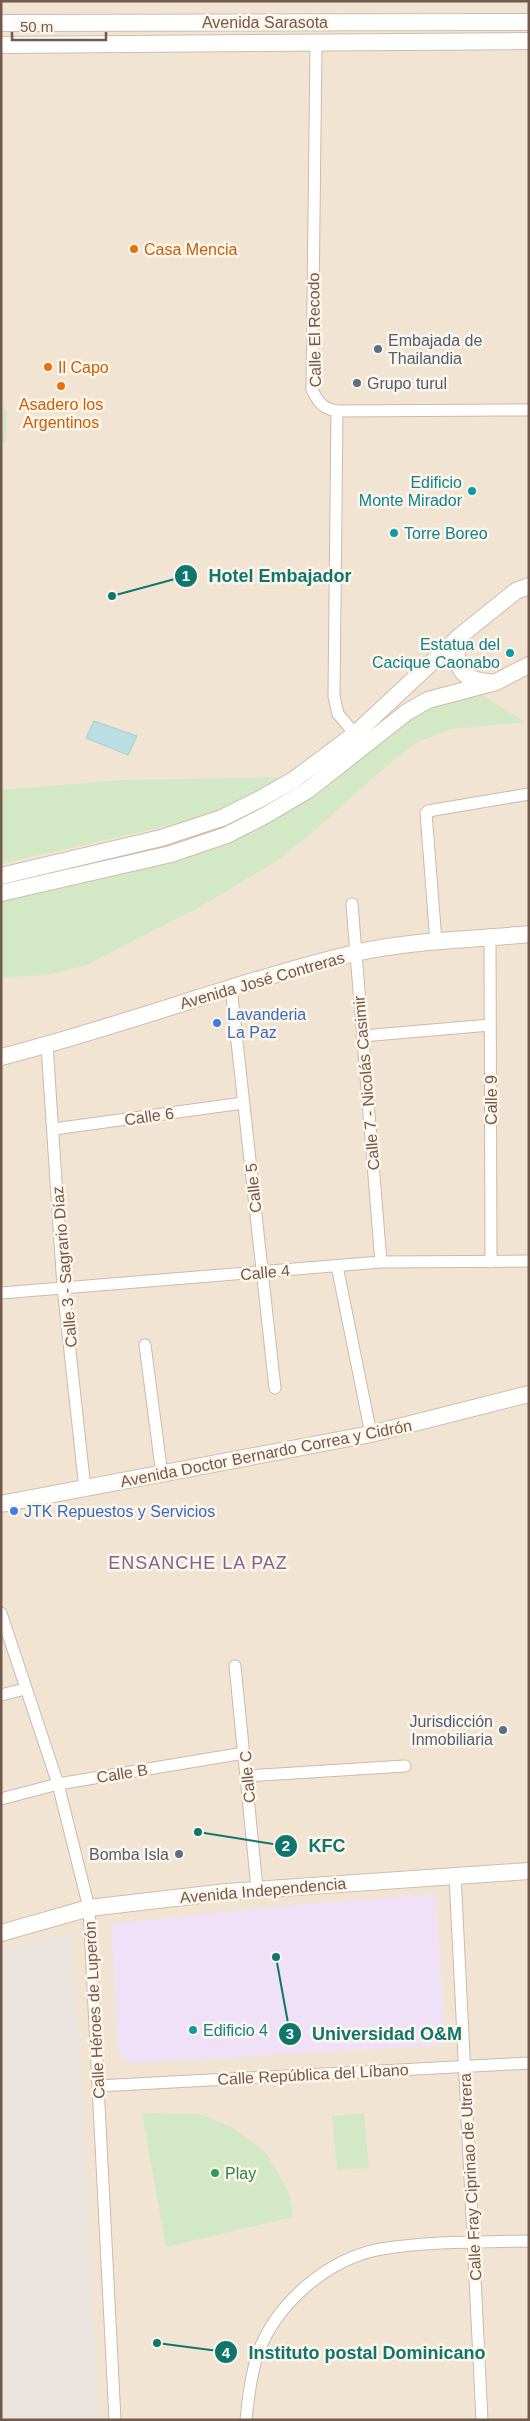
<svg xmlns="http://www.w3.org/2000/svg" width="530" height="2421" viewBox="0 0 530 2421" font-family="Arial,sans-serif">
  <rect width="100%" height="100%" fill="#fbf2e5"/>
  <path fill="#f2e4d3" d="M1,1H529V2420H1Z"/>
  <path fill="#ebe4df" d="M70,1932L79,2027L99,2420H1V1951Z"/>
  <path fill="#efe1f7" d="M436,1894L445,2045L135,2063L128,2062L119,2053L111,1924L281,1906Z"/>
  <path fill="#d3e8c4" d="M1,405L7,411L6,443H1Z
    M482,695L525,722L452,729L417,742L390,763L315,830L278,860L198,908L84,966L45,975L1,978V900L180,858L433,705Z
    M288,777L205,817L1,864V790L123,780Z
    M142,2113L199,2114L232,2127L266,2153L289,2192L293,2217L166,2247Z
    M364,2113L369,2168L337,2170L332,2116Z"/>
  <path fill="#badee4" stroke="#a1ced5" d="M94,721L137,736L128,755L86,738Z"/>
  <g fill="none" stroke-linecap="round" stroke-linejoin="round">
    <g stroke="#ccbaac" stroke-width="13">
      <path id="street" d="M316,44L312,390C319,403 322,408 337,411L529,410
        M337,411L334,696L338,714L355,734
        M352,904L381,1262
        M490,938L491,1262
        M436,942L426,813L428,811L529,794
        M231,987L275,1388
        M362,1036L490,1025
        M47,1045L63,1287L85,1489
        M54,1129L243,1103
        M337,1266L371,1434
        M1,1293L381,1262L529,1261
        M145,1345L162,1475
        M1,1613L58,1784L89,1908L115,2420
        M235,1666L257,1888
        M1,1695L25,1689
        M247,1776L405,1766
        M1,1799L58,1784L244,1753
        M455,1875L482,2420
        M98,2086L529,2063
        M246,2420C248,2399 251,2376 257,2356C275,2304 327,2259 381,2249C429,2241 480,2242 529,2241"/>
    </g>
    <g stroke="#d1bcac" stroke-width="18">
      <path id="secondary" d="M1,23L529,22
        M1,45L529,41
        M460,636C452,662 458,680 489,682
        M1,876L161,838L222,818L262,798L295,779L355,734L460,636L516,591L529,586
        M1,893L171,854L227,835L266,815L308,790L407,712L428,700L496,682L529,665
        M1,1057C120,1027 235,982 355,953C412,940 471,940 529,934
        M1,1504L371,1434L529,1394
        M1,1933L89,1908L226,1892L529,1871"/>
    </g>
    <use href="#street" stroke="#fff" stroke-width="11"/>
    <use href="#secondary" stroke="#fff" stroke-width="16"/>
  </g>
  <g fill="#e8710a" stroke="#fef6eb" stroke-width="2">
    <circle cx="134" cy="249" r="5"/>
    <circle cx="48" cy="367" r="5"/>
    <circle cx="61" cy="386" r="5"/>
  </g>
  <g fill="#5c6f8a" stroke="#fef6eb" stroke-width="2">
    <circle cx="378" cy="349" r="5"/>
    <circle cx="357" cy="383" r="5"/>
    <circle cx="503" cy="1730" r="5"/>
    <circle cx="179" cy="1854" r="5"/>
  </g>
  <g fill="#0f9aa8" stroke="#fef6eb" stroke-width="2">
    <circle cx="472" cy="491" r="5"/>
    <circle cx="394" cy="533" r="5"/>
    <circle cx="510" cy="653" r="5"/>
    <circle cx="193" cy="2030" r="5"/>
  </g>
  <g fill="#3f7fe0" stroke="#fef6eb" stroke-width="2">
    <circle cx="217" cy="1023" r="5"/>
    <circle cx="14" cy="1511" r="5"/>
  </g>
  <circle fill="#2e9e5b" stroke="#fef6eb" stroke-width="2" cx="215" cy="2173" r="5"/>
  <g text-anchor="middle" stroke-width="5" stroke-linejoin="round" paint-order="stroke">
    <g font-size="16" fill="#73594b" stroke="#fef6eb">
      <text x="265" y="28">Avenida Sarasota</text>
      <text transform="translate(314 330) rotate(-91)" y="6">Calle El Recodo</text>
      <text transform="translate(262 980) rotate(-16)" y="6">Avenida José Contreras</text>
      <text transform="translate(366 1083) rotate(-95)" y="6">Calle 7 - Nicolás Casimir</text>
      <text transform="translate(491 1100) rotate(-90)" y="6">Calle 9</text>
      <text transform="translate(149 1116) rotate(-8)" y="6">Calle 6</text>
      <text transform="translate(253 1188) rotate(-96)" y="6">Calle 5</text>
      <text transform="translate(64 1267) rotate(-95)" y="6">Calle 3 - Sagrario Díaz</text>
      <text transform="translate(265 1272) rotate(-5)" y="6">Calle 4</text>
      <text transform="translate(266 1453) rotate(-11)" y="6">Avenida Doctor Bernardo Correa y Cidrón</text>
      <text transform="translate(122 1773) rotate(-9)" y="6">Calle B</text>
      <text transform="translate(247 1777) rotate(-95)" y="6">Calle C</text>
      <text transform="translate(263 1890) rotate(-5)" y="6">Avenida Independencia</text>
      <text transform="translate(94 2010) rotate(-93)" y="6">Calle Héroes de Luperón</text>
      <text transform="translate(313 2074) rotate(-3)" y="6">Calle República del Líbano</text>
      <text transform="translate(470 2177) rotate(-93)" y="6">Calle Fray Ciprinao de Utrera</text>
    </g>
    <g font-size="16" fill="#c56008" stroke="#fef6eb" text-anchor="start">
      <text x="144" y="255">Casa Mencia</text>
      <text x="58" y="373">Il Capo</text>
      <text x="61" y="410" text-anchor="middle">Asadero los<tspan x="61" dy="18">Argentinos</tspan></text>
    </g>
    <g font-size="16" fill="#4e5e75" stroke="#fef6eb" text-anchor="start">
      <text x="388" y="346">Embajada de<tspan x="388" dy="18">Thailandia</tspan></text>
      <text x="367" y="389">Grupo turul</text>
      <text x="493" y="1727" text-anchor="end">Jurisdicción<tspan x="493" dy="18">Inmobiliaria</tspan></text>
      <text x="169" y="1860" text-anchor="end">Bomba Isla</text>
    </g>
    <g font-size="16" fill="#0d838f" stroke="#fef6eb" text-anchor="end">
      <text x="462" y="488">Edificio<tspan x="462" dy="18">Monte Mirador</tspan></text>
      <text x="404" y="539" text-anchor="start">Torre Boreo</text>
      <text x="500" y="650">Estatua del<tspan x="500" dy="18">Cacique Caonabo</tspan></text>
      <text x="203" y="2036" text-anchor="start">Edificio 4</text>
    </g>
    <g font-size="16" fill="#366cbe" stroke="#fef6eb" text-anchor="start">
      <text x="227" y="1020">Lavanderia<tspan x="227" dy="18">La Paz</tspan></text>
      <text x="24" y="1517">JTK Repuestos y Servicios</text>
    </g>
    <g font-size="16" fill="#27864d" stroke="#fef6eb" text-anchor="start">
      <text x="225" y="2179">Play</text>
    </g>
    <g font-size="18" letter-spacing="1" fill="#7f638f" stroke="#fef6eb">
      <text x="198" y="1569">ENSANCHE LA PAZ</text>
    </g>
  </g>
  <path fill="none" stroke="#0f766e" stroke-width="2" d="M112 596L186 576M198 1832L286 1846M276 1957L290 2034M157 2343L226 2352"/>
  <g fill="#0f766e" stroke="#fef6eb" stroke-width="2">
    <circle cx="112" cy="596" r="5"/>
    <circle cx="198" cy="1832" r="5"/>
    <circle cx="276" cy="1957" r="5"/>
    <circle cx="157" cy="2343" r="5"/>
    <circle cx="186" cy="576" r="12"/>
    <circle cx="286" cy="1846" r="12"/>
    <circle cx="290" cy="2034" r="12"/>
    <circle cx="226" cy="2352" r="12"/>
  </g>
  <g font-size="15" text-anchor="middle" font-weight="bold" fill="#fff">
    <text x="186" y="581">1</text>
    <text x="286" y="1851">2</text>
    <text x="290" y="2039">3</text>
    <text x="226" y="2358">4</text>
  </g>
  <g font-size="18" text-anchor="middle" font-weight="bold" fill="#0f766e" stroke="#fef6eb" stroke-width="5" stroke-linejoin="round" paint-order="stroke">
    <text x="280" y="582">Hotel Embajador</text>
    <text x="327" y="1852">KFC</text>
    <text x="387" y="2040">Universidad O&amp;M</text>
    <text x="367" y="2359">Instituto postal Dominicano</text>
  </g>
  <rect width="530" height="2421" fill="none" stroke="#73594b" stroke-width="5"/>
  <path d="M12 32v8h94v-8" fill="none" stroke="#73594b" stroke-width="2.5"/>
  <text x="20" y="32" font-size="15" fill="#73594b" stroke="#fef6eb" stroke-width="4" paint-order="stroke">50 m</text>
</svg>
